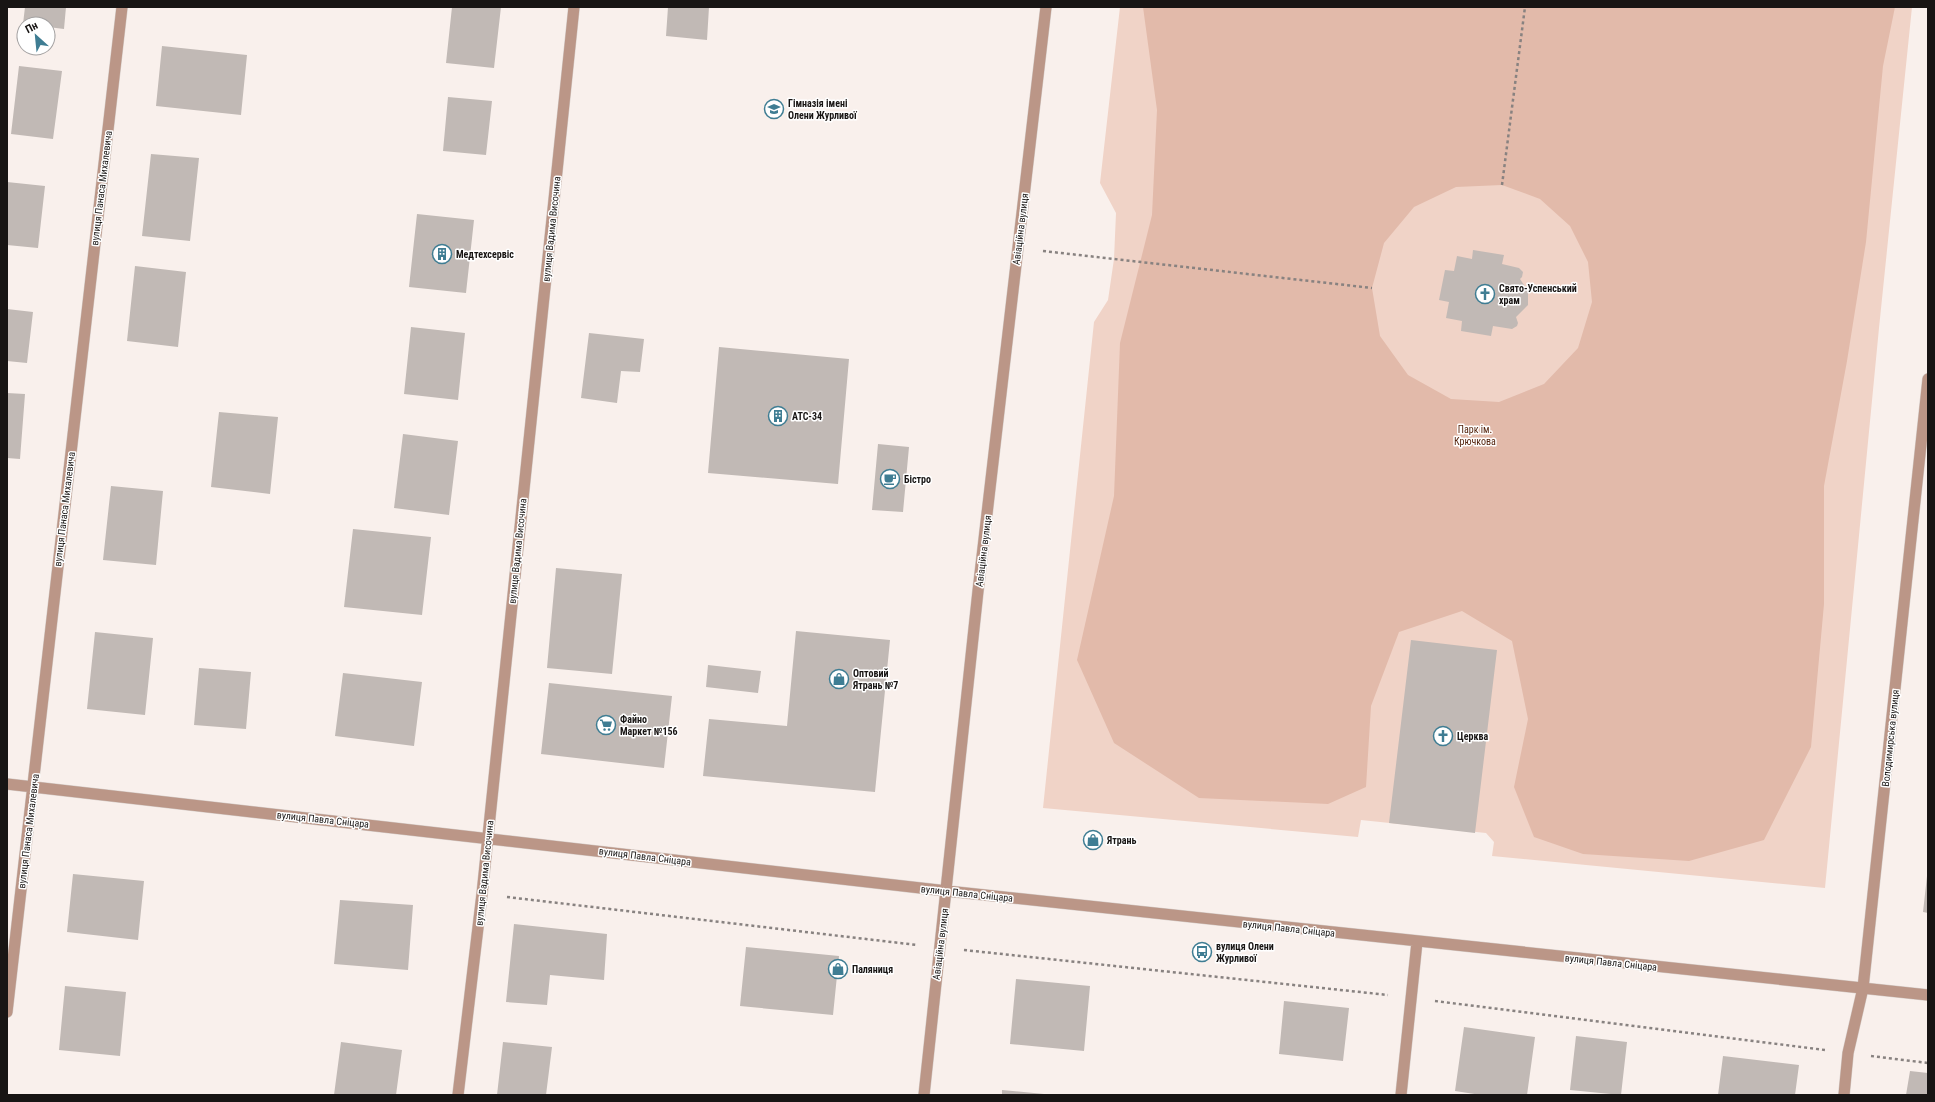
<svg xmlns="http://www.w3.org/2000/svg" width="1935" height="1102" viewBox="0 0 1935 1102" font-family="'Roboto Condensed',sans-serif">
  <rect width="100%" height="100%" fill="#f9f0ec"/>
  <path fill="#f0d3c7" d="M1120,7H1912L1879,328L1825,888L1492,856L1494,842L1486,833L1361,820L1358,837L1043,808L1094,322L1108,300L1114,259L1116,213L1100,183Z"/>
  <path fill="#e2baaa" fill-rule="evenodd" d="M1143,7L1232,8V7H1895L1883,66L1866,242L1847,361L1824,486V604L1811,747L1764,840L1689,861L1583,854L1534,837L1514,787L1528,719L1512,641L1462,611L1399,632L1371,706L1366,787L1328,804L1199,798L1114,743L1077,660L1114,496L1120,343L1152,215L1157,110ZM1502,185L1540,199L1570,226L1588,262L1592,302L1578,348L1544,384L1499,402L1451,399L1408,375L1380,336L1372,288L1384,243L1414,207L1456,187Z"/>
  <path fill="#c1b9b5" d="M25,7H66L64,29L48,27V24H23Z
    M452,7H501L494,68L446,63Z
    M668,7H709L707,40L666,36Z
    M162,46L247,55L241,115L156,106Z
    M19,66L62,71L53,139L11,134Z
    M448,97L492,101L486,155L443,151Z
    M151,154L199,158L190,241L142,236Z
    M7,182L45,186L38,248L7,245Z
    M417,214L474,220L466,293L409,287Z
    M1473,250L1504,255L1502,264L1519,268L1523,272L1522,277L1520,279L1528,291V305L1516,317L1518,323L1517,326L1512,329L1493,326L1491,336L1461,331L1462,321L1446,318L1449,302L1439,300L1445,270L1454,271L1457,256L1472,259Z
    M135,266L186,272L178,347L127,341Z
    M7,309L33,312L27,363L7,361Z
    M411,327L465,333L458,400L404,394Z
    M589,333L644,339L640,372L621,371L617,403L581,398Z
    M719,347L849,359L838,484L708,473Z
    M7,393L25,394L20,459L7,458Z
    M219,412L278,417L270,494L211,487Z
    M403,434L458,441L449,515L394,508Z
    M878,444L909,447L903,512L872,510Z
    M111,486L163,491L156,565L103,560Z
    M353,529L431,537L422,615L344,607Z
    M556,568L622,574L612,674L547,668Z
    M796,631L890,640L875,792L703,776L709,719L787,726Z
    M95,632L153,638L145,715L87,709Z
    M1411,640L1497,650L1475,833L1389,823Z
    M708,665L761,671L758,693L706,687Z
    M199,668L251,672L246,729L194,725Z
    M343,673L422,682L414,746L335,736Z
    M549,683L672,696L664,768L541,754Z
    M73,874L144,881L138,940L67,932Z
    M1927,876H1928V913L1923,912Z
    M340,900L413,905L408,970L334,964Z
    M514,924L607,934L604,980L550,975L547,1005L506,1002Z
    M746,947L839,956L833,1015L740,1006Z
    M1016,979L1090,986L1084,1051L1010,1044Z
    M65,986L126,992L120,1056L59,1050Z
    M1284,1001L1349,1008L1343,1061L1279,1054Z
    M1464,1027L1535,1037L1527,1095H1481L1455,1091Z
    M1576,1036L1627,1042L1621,1095L1570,1090Z
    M341,1042L402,1050L396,1095H334Z
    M503,1042L552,1047L546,1095H497Z
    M1723,1056L1799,1065L1795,1095H1718Z
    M1910,1071L1928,1073V1095H1906Z
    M1002,1090L1044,1094V1095H1002Z"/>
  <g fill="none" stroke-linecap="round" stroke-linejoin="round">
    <g stroke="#d5cdc9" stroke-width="12">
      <path id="minor" d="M7,784L947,891L1928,995
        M7,1012L122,7
        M458,1095L482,894L574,7
        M924,1095L978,591L1046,7
        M1401,1095L1417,942
        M1844,1095L1848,1053L1863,988L1928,379"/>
    </g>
    <path stroke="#888280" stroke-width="2.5" stroke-dasharray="3 3" stroke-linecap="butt" d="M1502,185L1525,7
      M1043,251L1372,288
      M507,897L917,945
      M964,950L1388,995
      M1435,1001L1825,1050
      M1871,1056L1928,1063"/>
    <use href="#minor" stroke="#bb9687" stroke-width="11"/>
  </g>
  <defs>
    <g id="school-ring" transform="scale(1)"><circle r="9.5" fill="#fff" stroke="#3f7d93" stroke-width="1.5"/><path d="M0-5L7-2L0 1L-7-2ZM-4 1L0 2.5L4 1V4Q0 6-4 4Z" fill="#3f7d93"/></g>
    <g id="building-ring" transform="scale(1)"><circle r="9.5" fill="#fff" stroke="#3f7d93" stroke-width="1.5"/><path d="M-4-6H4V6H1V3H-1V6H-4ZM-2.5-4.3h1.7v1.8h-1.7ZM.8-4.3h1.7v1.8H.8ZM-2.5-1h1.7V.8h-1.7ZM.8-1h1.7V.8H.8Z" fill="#3f7d93"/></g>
    <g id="church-ring" transform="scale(1)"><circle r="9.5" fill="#fff" stroke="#3f7d93" stroke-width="1.5"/><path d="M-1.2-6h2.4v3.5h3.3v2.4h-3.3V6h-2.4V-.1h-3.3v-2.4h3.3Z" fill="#3f7d93"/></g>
    <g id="cafe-ring" transform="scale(1)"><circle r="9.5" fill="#fff" stroke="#3f7d93" stroke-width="1.5"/><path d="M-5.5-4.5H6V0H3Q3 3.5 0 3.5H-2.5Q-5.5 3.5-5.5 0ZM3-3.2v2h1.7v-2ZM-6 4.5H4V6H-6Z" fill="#3f7d93"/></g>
    <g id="shop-ring" transform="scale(1)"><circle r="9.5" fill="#fff" stroke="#3f7d93" stroke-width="1.5"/><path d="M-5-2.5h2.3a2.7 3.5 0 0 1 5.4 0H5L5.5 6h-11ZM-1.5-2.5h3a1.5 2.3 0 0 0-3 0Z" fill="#3f7d93"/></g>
    <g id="supermarket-ring" transform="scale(1)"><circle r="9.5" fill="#fff" stroke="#3f7d93" stroke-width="1.5"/><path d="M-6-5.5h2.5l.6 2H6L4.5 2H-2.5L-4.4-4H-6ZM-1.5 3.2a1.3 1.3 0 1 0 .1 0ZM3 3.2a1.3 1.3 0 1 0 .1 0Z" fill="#3f7d93"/></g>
    <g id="bus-ring" transform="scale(1)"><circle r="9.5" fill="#fff" stroke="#3f7d93" stroke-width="1.5"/><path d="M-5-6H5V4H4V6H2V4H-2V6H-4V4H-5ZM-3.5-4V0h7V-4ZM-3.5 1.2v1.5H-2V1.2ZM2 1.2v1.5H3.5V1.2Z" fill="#3f7d93"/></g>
  </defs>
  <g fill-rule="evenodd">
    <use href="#school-ring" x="774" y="109"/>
    <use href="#building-ring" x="442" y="254"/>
    <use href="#church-ring" x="1485" y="294"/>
    <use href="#building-ring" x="778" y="416"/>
    <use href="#cafe-ring" x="890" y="479"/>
    <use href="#shop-ring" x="839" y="679"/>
    <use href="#supermarket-ring" x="606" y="725"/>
    <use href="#church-ring" x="1443" y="736"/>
    <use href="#shop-ring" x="1093" y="840"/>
    <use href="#bus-ring" x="1202" y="952"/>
    <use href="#shop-ring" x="838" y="969"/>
  </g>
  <g text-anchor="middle" stroke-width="3" stroke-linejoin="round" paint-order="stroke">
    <g font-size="10" font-weight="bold" fill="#181514" stroke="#fff" text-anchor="start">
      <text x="788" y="107">Гімназія імені<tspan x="788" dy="12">Олени Журливої</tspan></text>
      <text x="456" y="258">Медтехсервіс</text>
      <text x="1499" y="292">Свято-Успенський<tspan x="1499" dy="12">храм</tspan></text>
      <text x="792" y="420">АТС-34</text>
      <text x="904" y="483">Бістро</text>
      <text x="853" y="677">Оптовий<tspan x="853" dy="12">Ятрань №7</tspan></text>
      <text x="620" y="723">Файно<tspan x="620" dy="12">Маркет №156</tspan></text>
      <text x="1457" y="740">Церква</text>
      <text x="1107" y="844">Ятрань</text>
      <text x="1216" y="950">вулиця Олени<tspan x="1216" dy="12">Журливої</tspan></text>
      <text x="852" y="973">Паляниця</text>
    </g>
    <g font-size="10" fill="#181514" stroke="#fff">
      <text transform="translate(101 188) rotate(-83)" y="4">вулиця Панаса Михалевича</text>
      <text transform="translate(551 229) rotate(-84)" y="4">вулиця Вадима Височина</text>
      <text transform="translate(1020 229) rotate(-83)" y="4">Авіаційна вулиця</text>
      <text transform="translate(64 509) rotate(-83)" y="4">вулиця Панаса Михалевича</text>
      <text transform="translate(517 551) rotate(-84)" y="4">вулиця Вадима Височина</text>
      <text transform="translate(983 551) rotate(-83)" y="4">Авіаційна вулиця</text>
      <text transform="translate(1890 738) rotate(-84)" y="4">Володимирська вулиця</text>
      <text transform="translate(323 819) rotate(6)" y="4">вулиця Павла Сніцара</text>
      <text transform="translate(28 831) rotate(-83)" y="4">вулиця Панаса Михалевича</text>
      <text transform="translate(645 856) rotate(7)" y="4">вулиця Павла Сніцара</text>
      <text transform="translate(484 873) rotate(-84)" y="4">вулиця Вадима Височина</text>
      <text transform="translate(967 893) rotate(6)" y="4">вулиця Павла Сніцара</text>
      <text transform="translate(1289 928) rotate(6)" y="4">вулиця Павла Сніцара</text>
      <text transform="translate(940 944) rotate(-83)" y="4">Авіаційна вулиця</text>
      <text transform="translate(1611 962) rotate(6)" y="4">вулиця Павла Сніцара</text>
    </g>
    <g font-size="10" fill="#54230c" stroke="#fff">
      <text x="1475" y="433">Парк ім.<tspan x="1475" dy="12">Крючкова</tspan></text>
    </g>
  </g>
  <rect width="1935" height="1102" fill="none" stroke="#181514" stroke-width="16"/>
  <g transform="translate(36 36) rotate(333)"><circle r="19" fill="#ffffff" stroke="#a3a1a1"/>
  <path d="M0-3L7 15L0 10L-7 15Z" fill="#3f7d93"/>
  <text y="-6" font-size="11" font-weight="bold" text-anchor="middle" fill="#181514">Пн</text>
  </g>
</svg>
